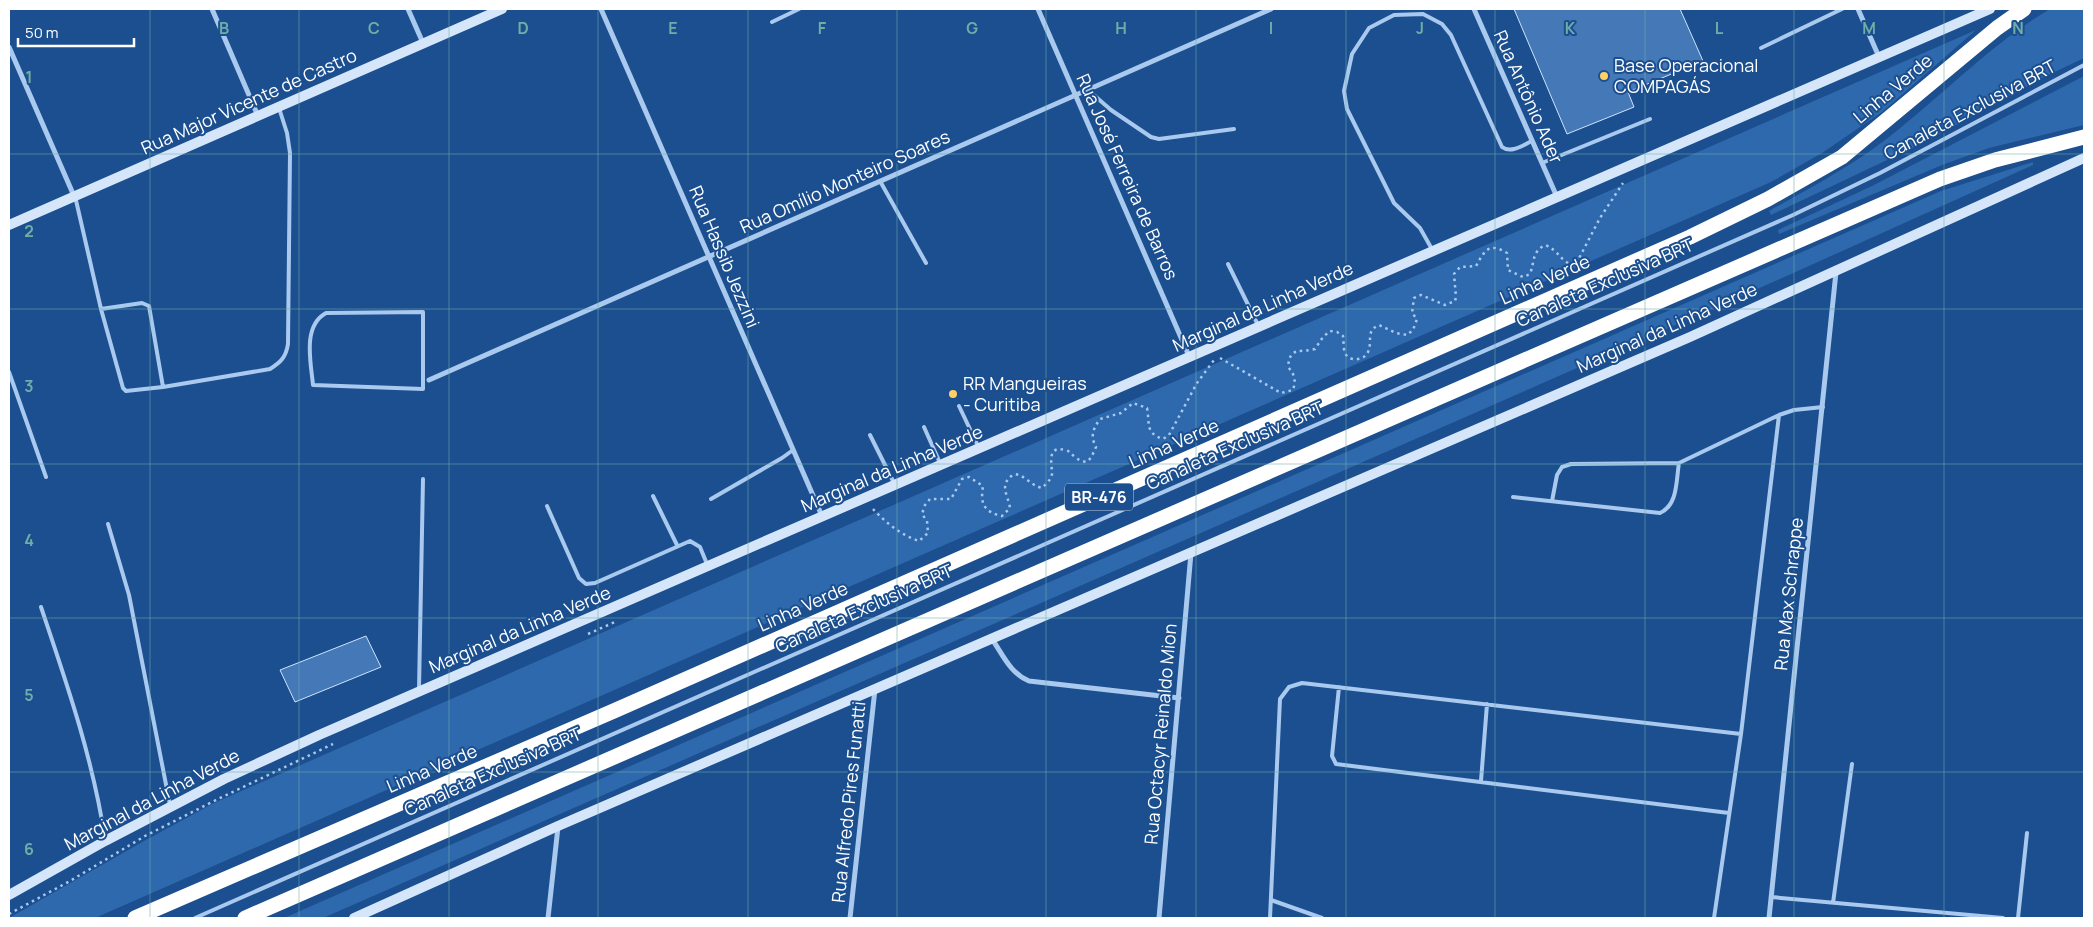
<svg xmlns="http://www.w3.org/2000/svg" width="2093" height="927" viewBox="0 0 2093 927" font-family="Manrope,sans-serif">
  <rect width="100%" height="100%" fill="#1b4f8f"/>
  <path fill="#2e69ad" d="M2050,9H2084V58L2042,78L1927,141L1771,215L1769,211C1810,188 1852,166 1889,137C1943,95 1991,44 2050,9Z
    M1976,30L1882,112L1822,153L1771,182L95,918H9L144,841L214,803Z
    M2084,76V125L1989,148L1942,165L1779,234L1778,230L1874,185Z
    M2033,162V165L1780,279L323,918H284L1941,191Z"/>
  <path fill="#4478b7" stroke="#cfe3fa" d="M1514,9H1680L1703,61L1628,92L1634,107L1567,134Z
    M366,636L381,667L295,702L280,670Z"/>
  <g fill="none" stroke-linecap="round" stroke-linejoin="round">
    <path stroke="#a9c9ee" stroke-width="2.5" stroke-dasharray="2.5 4" stroke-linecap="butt" d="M1220,358L1281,393L1293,390C1296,380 1295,375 1288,367C1290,346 1299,353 1315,349L1323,337L1330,331L1337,332L1343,336C1344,341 1343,348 1345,353C1349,362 1364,361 1368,352C1373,341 1365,331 1379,325L1396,333L1407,335L1413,330L1417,319L1412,313L1414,298L1421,295L1445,305L1455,301L1456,297L1454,274L1460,267L1476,266C1485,250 1489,242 1507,253L1508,270L1523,277L1530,274C1535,260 1532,252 1545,245C1560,251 1559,261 1575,266L1600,218L1623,183
      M873,509C886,523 901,535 919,541L928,533L927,521L922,514L925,505L930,499H951L962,479L969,477L983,486C980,504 984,512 1002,516L1010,508C1008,494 998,485 1014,474C1025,475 1030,485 1042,488C1047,483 1053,478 1052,471C1051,462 1048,445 1065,450C1070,451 1071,454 1075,457C1078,460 1082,461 1086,462L1091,458L1096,447C1090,436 1093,429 1100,419L1121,413L1133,403L1147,408C1150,424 1145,433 1163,439L1169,435L1197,383L1214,360
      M588,634L617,621
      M9,914L70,881L145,836L216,800L333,744"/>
    <path stroke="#a9c9ee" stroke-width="4" d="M772,22L799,9
      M1761,48L1842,9
      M1088,90L1111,110L1151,137L1159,139L1234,129
      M1542,163L1650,119
      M880,181L926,263
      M75,196L101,309L123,388L126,391L163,387L270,369C281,362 286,357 288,344L290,153L287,133L279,108
      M1433,251L1420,228L1394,203L1347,109L1344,91L1352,54L1369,28L1394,15L1423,14L1442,24L1451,35L1502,147C1511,154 1523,145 1532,141
      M1228,264L1259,327
      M101,309L142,303L149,306L163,387
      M423,312V389L313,385C311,363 302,326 326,313Z
      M9,372L46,477
      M959,406L978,446
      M924,427L940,463
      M870,435L894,483
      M653,496L677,545
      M1513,497L1660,513C1678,505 1676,481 1679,463
      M711,499L782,458L793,450
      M1552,501L1557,475L1562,467L1571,464L1679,463L1779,415L1794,410L1823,407
      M547,506L579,578L586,584L595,583L690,541L700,547L707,564
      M108,524L129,595L170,805
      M41,607C67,684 93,759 105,839
      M1339,687L1332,756L1336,764L1729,813
      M419,689L423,479
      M1481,781L1487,704
      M1771,897L2003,918
      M1271,900L1322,918
      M1833,903L1852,764
      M195,918L1793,215L1880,173L2084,65
      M1270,918L1280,699L1289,687L1302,683L1741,734
      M1714,918L1741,734L1779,415
      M2018,918L2027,833"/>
    <path stroke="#a9c9ee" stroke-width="5" d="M212,9L258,116
      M408,9L423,43
      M601,9L822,516
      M1038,9L1189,356
      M1474,9L1557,197
      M1858,9L1879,57
      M9,47L74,196
      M429,380L1271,9
      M992,639C1003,655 1010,673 1029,681L1179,698
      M548,918L558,827
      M850,918L875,689
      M1159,918L1191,553
      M1769,918L1836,272"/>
    <path stroke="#d6e6fa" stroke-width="10" d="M9,225L502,9
      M9,895L105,841L224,779L319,735L1990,9
      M354,918L558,826L1690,337L2084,158"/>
    <path stroke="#fff" stroke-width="15" d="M135,918L616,710L1690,237L1768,199L1842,157L1997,28L2024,9
      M245,918L1940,179L1995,160L2084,137"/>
  </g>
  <path fill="none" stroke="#6fada8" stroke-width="1" stroke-opacity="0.55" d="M150,9V918M299,9V918M449,9V918M598,9V918M748,9V918M897,9V918M1046,9V918M1196,9V918M1346,9V918M1495,9V918M1645,9V918M1794,9V918M1944,9V918M9,154H2084M9,309H2084M9,464H2084M9,618H2084M9,772H2084"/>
  <g fill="#ffd166" stroke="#1b4f8f" stroke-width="2">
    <circle cx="1604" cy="76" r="5"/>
    <circle cx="953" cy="394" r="5"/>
  </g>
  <g text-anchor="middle" stroke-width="4" stroke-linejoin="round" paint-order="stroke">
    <rect fill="#1b4f8f" stroke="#bbcadd" stroke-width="1" x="1065" y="483.5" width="68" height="27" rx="4"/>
    <g font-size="16" font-weight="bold" fill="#fff">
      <text x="1099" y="503">BR-476</text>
    </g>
    <g font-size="18" fill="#fff" stroke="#1b4f8f" text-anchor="start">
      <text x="1614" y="72">Base Operacional<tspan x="1614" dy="21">COMPAGÁS</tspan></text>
      <text x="963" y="390">RR Mangueiras<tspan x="963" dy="21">- Curitiba</tspan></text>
    </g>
    <g font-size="18" fill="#fff" stroke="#1b4f8f">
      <text transform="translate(1893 89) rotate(-40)" y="6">Linha Verde</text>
      <text transform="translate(1528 97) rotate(66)" y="6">Rua Antônio Ader</text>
      <text transform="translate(249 102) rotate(-24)" y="6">Rua Major Vicente de Castro</text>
      <text transform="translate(1970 110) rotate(-28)" y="6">Canaleta Exclusiva BRT</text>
      <text transform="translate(1127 177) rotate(66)" y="6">Rua José Ferreira de Barros</text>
      <text transform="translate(845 182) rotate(-24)" y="6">Rua Omílio Monteiro Soares</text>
      <text transform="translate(724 257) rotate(67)" y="6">Rua Hassib Jezzini</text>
      <text transform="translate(1545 280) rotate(-24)" y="6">Linha Verde</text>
      <text transform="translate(1605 283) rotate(-24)" y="6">Canaleta Exclusiva BRT</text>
      <text transform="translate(1263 307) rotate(-24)" y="6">Marginal da Linha Verde</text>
      <text transform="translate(1667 328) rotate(-24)" y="6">Marginal da Linha Verde</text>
      <text transform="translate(1174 444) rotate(-24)" y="6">Linha Verde</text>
      <text transform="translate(1235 446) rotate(-24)" y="6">Canaleta Exclusiva BRT</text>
      <text transform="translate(892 469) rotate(-23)" y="6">Marginal da Linha Verde</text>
      <text transform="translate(1789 594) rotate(-84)" y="6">Rua Max Schrappe</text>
      <text transform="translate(803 607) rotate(-24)" y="6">Linha Verde</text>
      <text transform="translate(864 609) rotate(-24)" y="6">Canaleta Exclusiva BRT</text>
      <text transform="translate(520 630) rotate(-23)" y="6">Marginal da Linha Verde</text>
      <text transform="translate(1161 734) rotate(-85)" y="6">Rua Octacyr Reinaldo Mion</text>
      <text transform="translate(432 769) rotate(-23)" y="6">Linha Verde</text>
      <text transform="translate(493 772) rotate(-24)" y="6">Canaleta Exclusiva BRT</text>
      <text transform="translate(152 800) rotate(-28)" y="6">Marginal da Linha Verde</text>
      <text transform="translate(849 802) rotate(-84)" y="6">Rua Alfredo Pires Funatti</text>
    </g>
  </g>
  <g font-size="16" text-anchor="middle" font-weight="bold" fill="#6fada8" stroke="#1b4f8f" stroke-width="4" stroke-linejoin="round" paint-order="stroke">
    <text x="224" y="34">B</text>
    <text x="374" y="34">C</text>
    <text x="523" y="34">D</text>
    <text x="673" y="34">E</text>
    <text x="822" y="34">F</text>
    <text x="972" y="34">G</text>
    <text x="1121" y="34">H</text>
    <text x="1271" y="34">I</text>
    <text x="1420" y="34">J</text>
    <text x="1570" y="34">K</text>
    <text x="1719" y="34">L</text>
    <text x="1869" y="34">M</text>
    <text x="2018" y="34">N</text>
    <text x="29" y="83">1</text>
    <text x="29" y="237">2</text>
    <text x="29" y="392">3</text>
    <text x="29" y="546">4</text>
    <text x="29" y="701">5</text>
    <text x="29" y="855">6</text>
  </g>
  <rect width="2093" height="927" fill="none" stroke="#ffffff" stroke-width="20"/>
  <path d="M18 38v8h116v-8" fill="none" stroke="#ffffff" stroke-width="2.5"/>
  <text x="25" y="38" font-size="15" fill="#ffffff" stroke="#1b4f8f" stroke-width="4" paint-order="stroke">50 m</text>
</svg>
